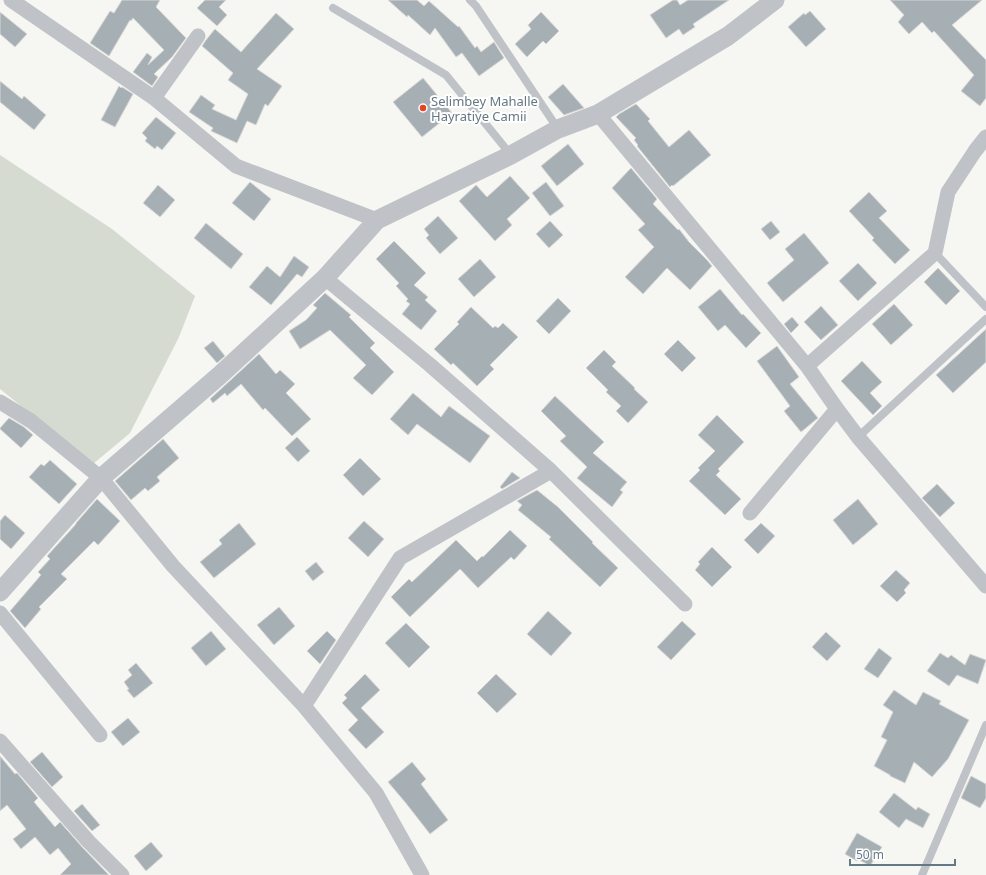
<svg xmlns="http://www.w3.org/2000/svg" width="986" height="875" viewBox="0 0 986 875" font-family="'Noto Sans',sans-serif">
  <rect width="100%" height="100%" fill="#f6f6f3"/>
  <path fill="#d6dbd2" d="M0,155L112,229L195,296L179,337L130,433L93,464L0,389Z"/>
  <path fill="#a6afb4" stroke="#d8d7d5" d="M122,0H160L156,7L186,38L172,57L154,74L158,77L152,86L133,72L147,53L152,57L148,65L164,50L133,18L131,21L130,20L109,56L90,43L110,11L114,13Z
    M205,0H226L219,7L227,15L217,26L197,8Z
    M388,0H417L424,6L429,1L458,27L459,26L475,48L477,46L481,52L494,42L504,58L479,76L462,53L456,57L435,28L430,35L408,15L407,17Z
    M673,0H677L680,5L688,0H729L693,24L695,27L683,35L679,29L666,38L650,15Z
    M890,0H982L952,25L986,60V98L980,106L961,91L974,75L934,31L932,33L922,22L909,34L898,22L904,15Z
    M810,11L826,29L806,47L788,27L804,13L805,15Z
    M0,12L27,34L15,47L0,34Z
    M541,12L559,31L546,44L543,41L527,57L515,44L531,29L528,25Z
    M276,13L294,29L257,69L282,86L268,106L265,104L256,125L247,121L237,143L211,131L213,128L189,112L201,95L215,105L212,109L236,120L248,94L228,80L233,73L202,46L206,40L215,29L241,52Z
    M423,78L452,113L422,137L393,102Z
    M0,81L22,99L24,96L46,115L34,130L0,102Z
    M563,84L584,108L564,115L548,97Z
    M119,86L121,88L122,87L133,94L115,127L101,120Z
    M636,104L650,119L648,121L669,147L689,130L711,155L673,186L672,185L670,187L637,146L638,145L634,140L636,138L616,117L619,114Z
    M156,117L176,133L162,150L157,146L155,149L145,141L147,138L142,133Z
    M568,144L584,164L557,186L541,166Z
    M631,168L657,199L653,204L678,230L679,229L689,242L707,260L712,266L690,290L667,268L643,294L625,277L654,247L638,230L645,224L612,188Z
    M510,176L530,198L507,219L512,225L495,241L459,201L476,185L487,197Z
    M250,182L271,199L254,221L232,203Z
    M546,182L564,206L550,216L532,193Z
    M158,185L175,200L160,217L143,203Z
    M869,192L887,211L879,218L910,250L895,264L872,240L874,238L849,211Z
    M438,216L458,238L440,254L426,238L429,235L424,229Z
    M550,221L563,235L549,248L536,234Z
    M771,221L780,232L770,240L761,229Z
    M206,223L243,254L231,269L194,238Z
    M804,233L829,263L783,302L767,283L794,260L785,249Z
    M394,241L426,273L414,285L428,297L425,300L437,311L421,330L402,314L410,304L406,301L408,299L396,286L399,283L376,259Z
    M294,256L309,267L302,277L297,274L271,305L249,287L267,266L280,277Z
    M480,259L496,277L474,297L458,279Z
    M858,263L877,283L858,301L839,281Z
    M938,268L960,291L946,305L924,282Z
    M720,289L742,315L743,314L761,333L746,348L725,325L718,331L698,307Z
    M325,293L351,315L349,317L375,343L370,348L394,372L372,395L353,378L366,365L330,330L300,349L289,331L306,320L317,308L313,305Z
    M558,298L571,311L549,334L536,321Z
    M894,304L913,325L891,345L872,324Z
    M821,306L838,325L821,340L804,322Z
    M471,307L493,328L495,326L498,328L503,323L518,337L490,365L494,369L477,386L453,363L451,365L434,349L459,324L457,322Z
    M792,317L799,325L791,333L784,324Z
    M986,329V362L953,393L936,375Z
    M678,340L696,358L682,372L664,354Z
    M213,341L225,356L217,363L204,348Z
    M777,346L799,377L790,384L818,418L801,432L784,411L790,406L757,361Z
    M604,350L616,362L612,366L635,388L634,389L648,402L628,423L616,411L621,406L606,392L608,390L586,368Z
    M259,354L276,374L280,370L295,384L286,393L311,419L292,436L265,408L263,410L241,384L227,396L225,393L213,403L210,399Z
    M862,361L882,382L870,393L882,406L873,415L841,381Z
    M413,393L441,417L449,406L490,436L470,463L417,424L408,435L390,419Z
    M555,396L604,442L593,453L627,482L620,490L623,492L612,507L577,478L587,467L560,441L566,436L541,411Z
    M717,415L744,442L718,469L720,471L716,475L741,499L725,515L689,481L700,470L698,468L715,451L698,435Z
    M9,418L24,427L33,435L21,448L0,429V428Z
    M297,437L310,451L298,462L285,448Z
    M163,439L179,458L157,477L160,481L148,491L145,488L131,500L115,481Z
    M360,458L381,479L363,496L343,475Z
    M50,460L77,484L59,504L29,477L41,464L44,466Z
    M512,472L520,478L502,489L500,487Z
    M937,484L955,503L940,517L922,498Z
    M537,490L558,507L593,542L592,543L618,568L600,587L549,539L551,537L518,510L522,505L517,501Z
    M97,499L120,521L98,545L94,541L61,574L67,579L39,607L41,609L25,628L10,611L41,575L38,572L50,559L47,556L76,524V523Z
    M858,499L878,524L853,545L833,520Z
    M5,515L25,533L11,549L0,539V521Z
    M364,521L384,539L368,557L348,538Z
    M239,523L256,544L214,578L200,562L222,544L219,540Z
    M761,523L775,536L758,554L744,540Z
    M510,530L527,546L514,560L511,557L478,588L460,569L410,617L391,597L409,579L412,582L456,540L477,561L482,556L483,557Z
    M712,547L732,567L712,587L695,570L700,564L698,562Z
    M316,562L324,572L313,581L305,571Z
    M896,570L910,583L904,590L906,593L897,602L880,586Z
    M279,607L295,626L274,645L257,625Z
    M548,611L572,633L551,656L527,634Z
    M682,621L696,634L671,660L657,647Z
    M406,623L430,647L409,668L385,643Z
    M211,631L226,649L206,666L191,648Z
    M327,631L336,640L320,664L307,651Z
    M826,632L841,646L827,661L812,647Z
    M879,648L892,658L878,678L864,669Z
    M940,653L948,658L951,655L965,665L970,654L986,660L978,684L957,675L949,686L927,671Z
    M136,663L153,683L134,698L127,690L129,689L124,682L132,675L128,670Z
    M365,674L380,690L361,708L384,732L366,749L348,730L358,720L342,703L347,698L344,695Z
    M496,674L517,694L497,713L477,693Z
    M894,690L916,705L923,692L941,701L939,704L969,720L948,759L932,777L914,762L905,783L890,776V775L874,766L887,740L881,737L893,712L883,705Z
    M128,718L140,732L123,746L111,732Z
    M42,752L63,777L52,787L30,762Z
    M0,756L15,774L17,773L38,798L34,802L55,827L60,822L83,848L109,875H60L71,864L58,848L50,855L35,837L21,849L13,839L26,829L7,805L0,811Z
    M412,762L426,779L421,784L448,820L430,834L405,802L388,782Z
    M971,776L986,784V798L980,808L961,798Z
    M894,793L916,810L918,807L930,814L923,828L906,819L899,828L879,812Z
    M82,804L100,825L92,831L74,811Z
    M857,833L882,847L870,866L858,859L857,861L845,854Z
    M151,842L163,856L146,871L134,856Z"/>
  <g fill="none" stroke-linecap="round" stroke-linejoin="round">
    <path stroke="#bfc3c7" stroke-width="8" d="M470,0L476,6L558,129
      M333,8L446,75L511,155
      M935,253L986,307
      M858,437L986,319
      M922,875L986,725"/>
    <path stroke="#bfc3c7" stroke-width="15" d="M11,0L154,98L236,166L377,220
      M154,98L198,36
      M598,114L807,366L837,409L858,437L986,586
      M325,278L430,365L551,471L685,604
      M807,366L935,253L948,192L975,151L986,137
      M0,402L31,421L101,478L173,566L304,706L376,793L422,875
      M750,513L837,409
      M0,613L100,735
      M304,706L400,558L551,471
      M0,741L89,842L122,875"/>
    <path stroke="#bfc3c7" stroke-width="19" d="M0,592L101,478L220,375L325,278L377,220L511,155L558,129L598,114L728,36L775,0"/>
  </g>
  <circle fill="#e54424" stroke="#fff" stroke-width="1.5" cx="423" cy="108" r="4"/>
  <g text-anchor="middle" stroke-width="4" stroke-linejoin="round" paint-order="stroke">
    <g font-size="13" fill="#657884" stroke="#fff" text-anchor="start">
      <text x="431" y="106">Selimbey Mahalle<tspan x="431" dy="15">Hayratiye Camii</tspan></text>
    </g>
  </g>
  <path d="M850 859v6h105v-6" fill="none" stroke="#657884" stroke-width="2"/>
  <text x="856" y="859" font-size="12" fill="#657884" stroke="#ffffff" stroke-width="3" paint-order="stroke">50 m</text>
</svg>
